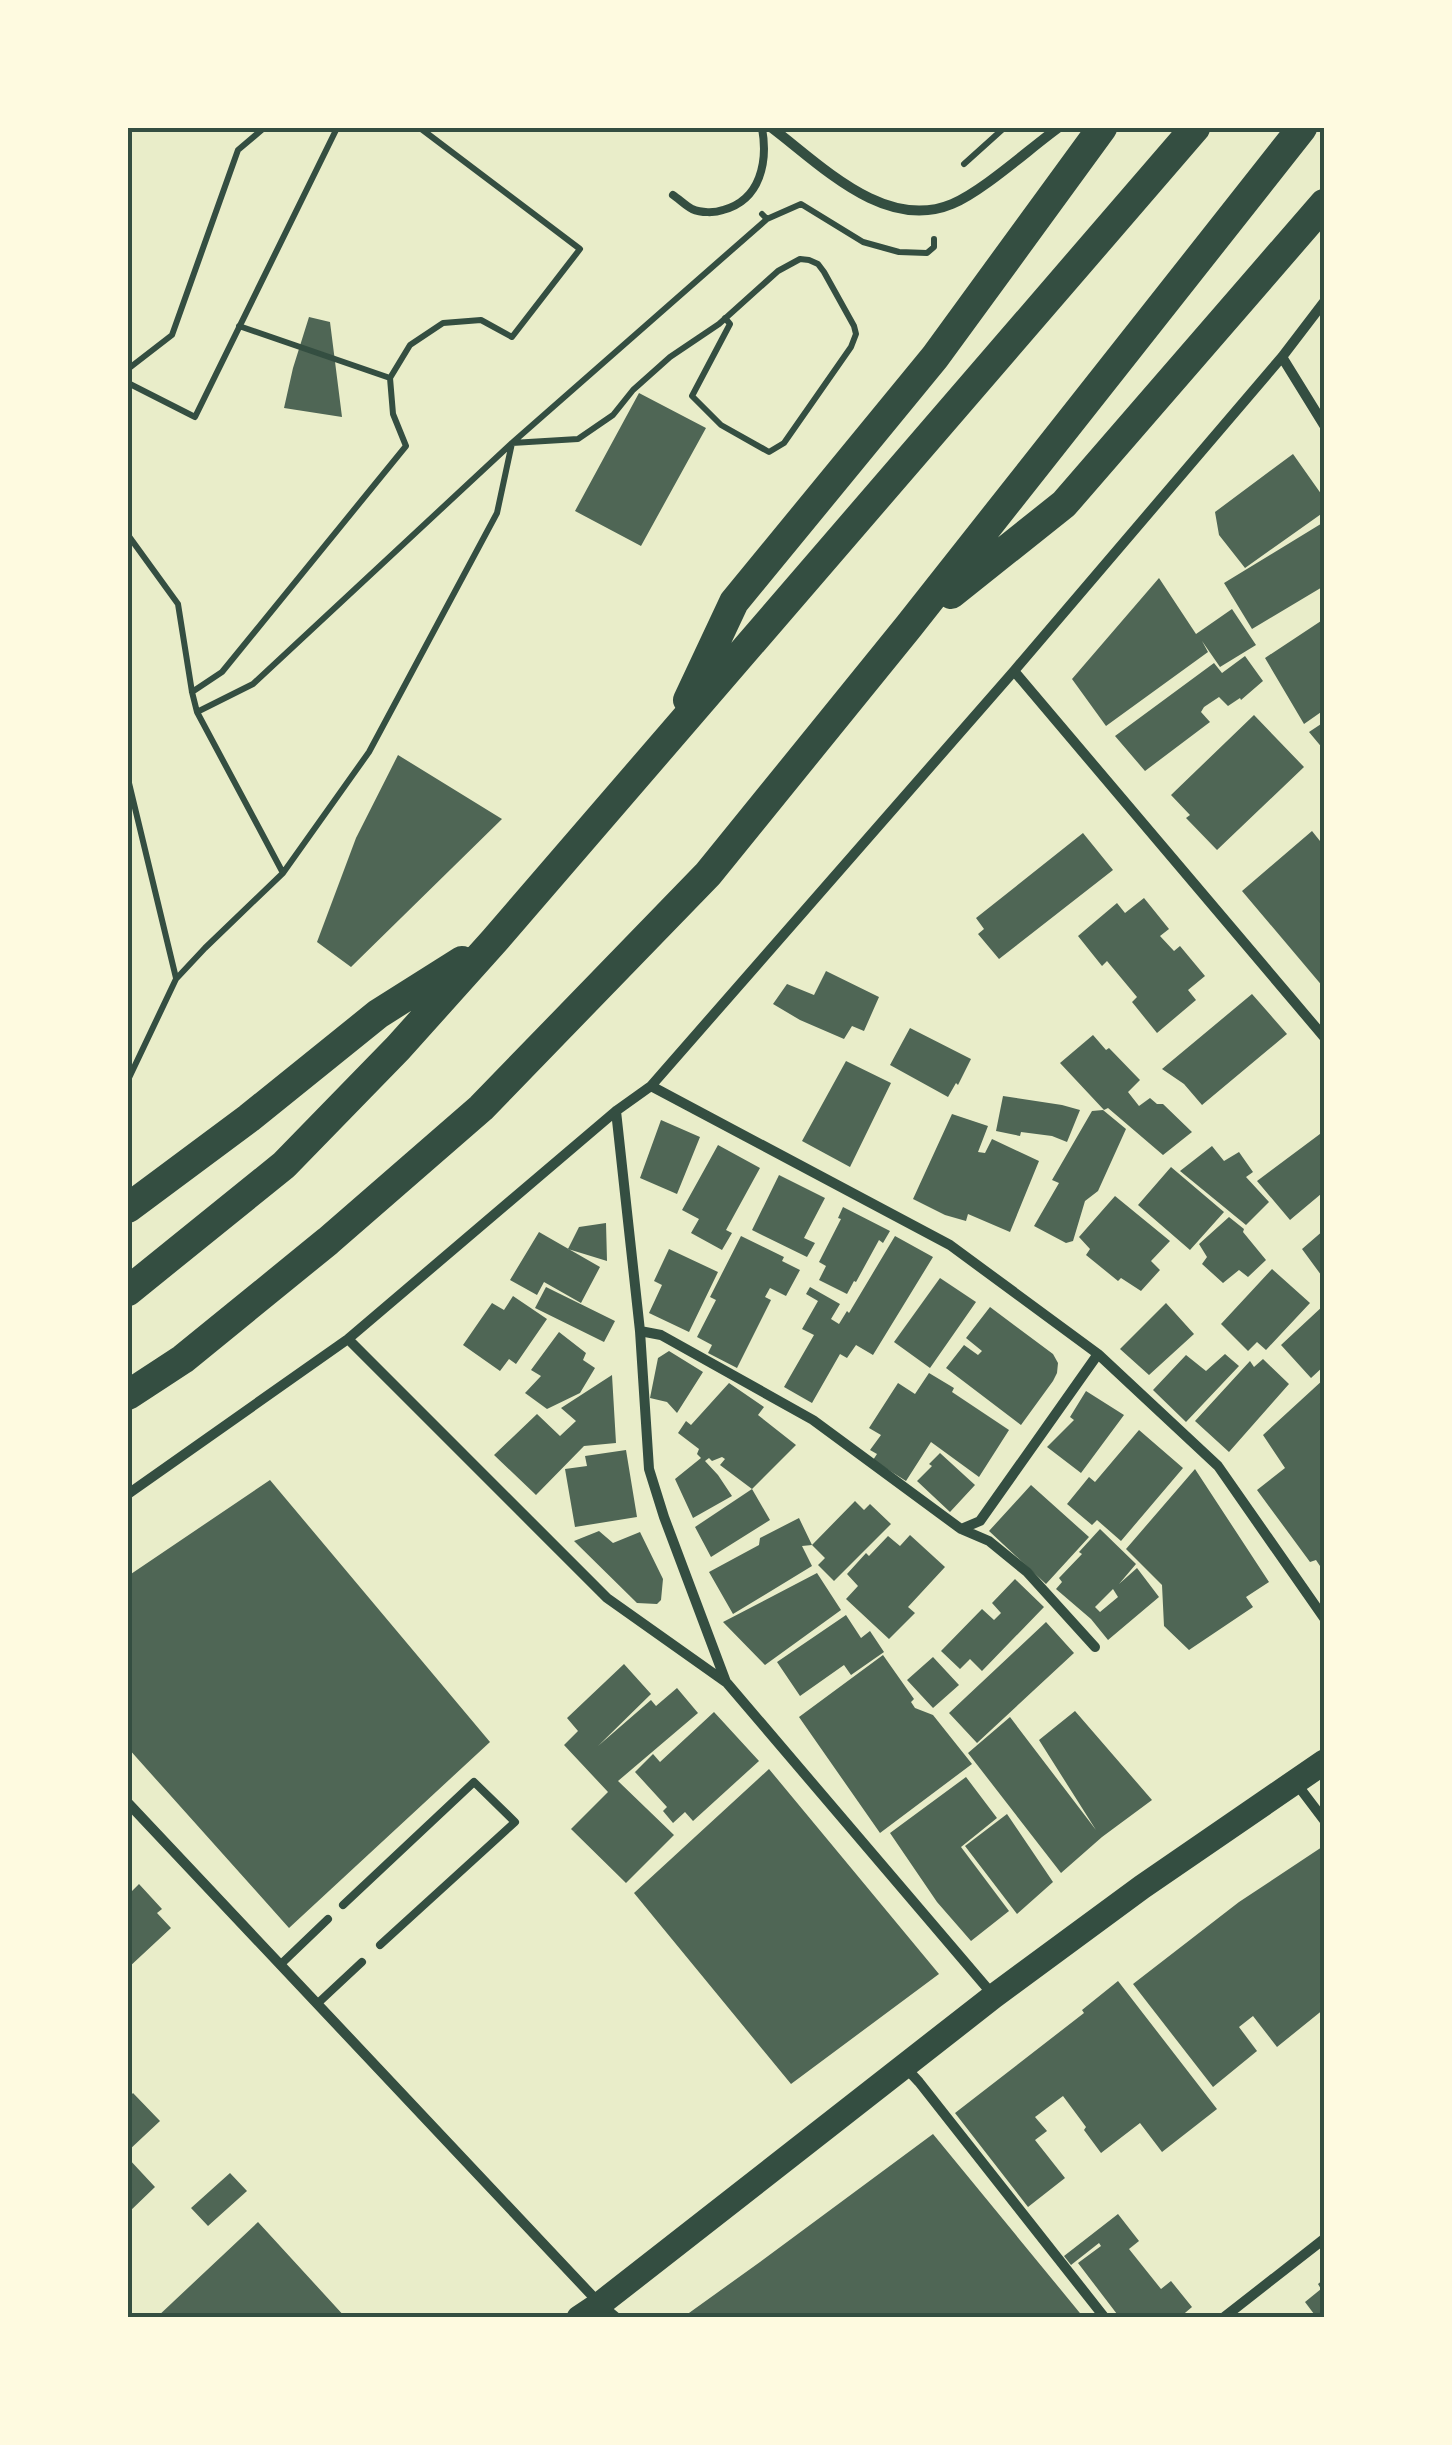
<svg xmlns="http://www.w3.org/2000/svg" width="1452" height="2445" viewBox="0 0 1452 2445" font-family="Cabin,sans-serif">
  <rect width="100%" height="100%" fill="#e9edc9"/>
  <path fill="#4f6655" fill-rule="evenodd" d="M309,317L330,322L342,417L284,408L293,368Z
    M639,393L706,428L641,546L575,511Z
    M1293,454L1324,498V512L1245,568L1219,535L1215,512Z
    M1324,522V586L1252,629L1224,583Z
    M1159,578L1196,634L1232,609L1256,645L1220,667L1202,641L1208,652L1106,726L1072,679Z
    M1324,619V710L1304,724L1265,658Z
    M1245,656L1263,681L1241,700L1240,698L1228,706L1219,697L1204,707L1201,712L1210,722L1145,771L1115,736L1214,663L1222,673Z
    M1254,715L1304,767L1217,850L1186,818L1190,815L1171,795Z
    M1324,722V750L1309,732Z
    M398,755L502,819L351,967L317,942L356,838Z
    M1312,831L1324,846V988L1242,891Z
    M1083,833L1113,870L999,959L978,934L984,929L976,918Z
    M1144,898L1169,929L1160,936L1174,951L1180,946L1205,976L1188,990L1196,1000L1157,1033L1132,1002L1137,997L1107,961L1102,966L1078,936L1117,903L1125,913Z
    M826,971L879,997L864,1031L852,1026L844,1039L800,1020L773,1004L787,984L814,995Z
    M1252,994L1287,1034L1202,1105L1184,1084L1162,1069Z
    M910,1028L971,1059L958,1085L956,1083L948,1097L890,1065Z
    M1093,1035L1106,1050L1109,1048L1140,1080L1128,1092L1139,1106L1150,1098L1157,1104H1163L1192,1132L1163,1155L1108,1108L1104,1110L1060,1063Z
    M846,1061L891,1083L850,1167L802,1141Z
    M1003,1096L1062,1105L1080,1110L1067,1142L1052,1136L1021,1132L1020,1136L996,1131Z
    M1103,1110L1126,1129L1098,1191L1085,1201L1073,1241L1066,1243L1034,1226L1059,1183L1052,1180L1092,1111Z
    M952,1114L988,1126L978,1152L985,1153L992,1139L1039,1161L1010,1232L968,1214L966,1221L945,1215L913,1199Z
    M661,1120L700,1137L677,1194L640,1178Z
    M1324,1131V1198L1321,1194L1290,1220L1257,1181Z
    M718,1145L760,1168L726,1230L732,1233L722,1250L691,1233L699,1219L682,1210Z
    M1212,1146L1224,1161L1239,1152L1253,1172L1246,1177L1269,1202L1246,1225L1180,1171Z
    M1171,1167L1224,1212L1190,1250L1138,1205Z
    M779,1175L825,1198L804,1238L815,1243L807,1257L752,1230Z
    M1115,1196L1170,1241L1151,1261L1160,1270L1141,1291L1121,1278L1118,1281L1086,1255L1090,1249L1079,1237Z
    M843,1207L890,1231L883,1243L879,1240L856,1282L854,1281L847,1294L819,1280L826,1266L819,1262L841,1219L838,1218Z
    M1229,1217L1244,1229L1243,1232L1266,1260L1248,1277L1239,1270L1223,1283L1202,1264L1207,1257L1199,1244Z
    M606,1223L607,1261L568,1249L579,1227Z
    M1324,1230V1279L1302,1249Z
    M539,1232L600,1267L581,1303L544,1282L537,1295L510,1280Z
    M741,1236L784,1257L782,1261L800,1270L786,1296L770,1288L765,1297L771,1300L737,1368L708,1353L712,1345L697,1337L716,1300L710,1297Z
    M895,1236L933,1257L873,1355L856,1345L847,1358L840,1354L812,1403L784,1387L814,1335L802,1329L818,1301L806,1294L810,1287L840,1304L831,1319L839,1324L847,1311L849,1313Z
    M669,1249L718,1272L689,1332L649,1313L662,1285L654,1281Z
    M1272,1269L1310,1303L1266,1350L1257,1342L1248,1351L1221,1324Z
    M940,1278L976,1302L930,1368L894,1342Z
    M546,1287L615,1321L604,1342L535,1308Z
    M513,1296L547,1319L516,1364L509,1359L500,1371L463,1345L492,1303L504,1310Z
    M1166,1303L1194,1334L1149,1375L1120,1349Z
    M1324,1305V1366L1311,1378L1281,1345Z
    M990,1307L1053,1354L1058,1363L1057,1373L1053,1381L1021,1425L946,1368L964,1345L978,1355L982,1351L966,1338Z
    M559,1332L586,1353L583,1360L595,1368L580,1393L547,1409L525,1393L541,1376L531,1370Z
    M669,1351L703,1372L677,1413L667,1402L650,1398L658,1358Z
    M1225,1354L1239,1366L1186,1422L1153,1390L1186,1355L1206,1371Z
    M1263,1359L1289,1384L1229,1452L1195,1421L1250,1361L1254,1367Z
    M929,1373L954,1388L952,1392L1009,1430L979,1477L931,1442L906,1481L873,1460L877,1454L870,1450L881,1435L869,1428L898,1383L915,1394Z
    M612,1375L616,1443L584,1446L536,1495L494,1455L537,1414L560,1436L576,1421L561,1408Z
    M1324,1379V1572L1316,1560L1310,1562L1257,1490L1285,1468L1263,1435Z
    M729,1383L764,1407L758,1415L796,1445L752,1489L770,1520L711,1557L695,1527L752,1489L720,1465L725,1459L722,1457L712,1461L709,1458L705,1461L718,1475L732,1496L693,1518L675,1479L701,1458L697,1454L699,1449L678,1433L686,1421L691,1425Z
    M1086,1391L1124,1415L1081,1473L1047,1447L1074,1420L1070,1417Z
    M1139,1430L1183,1468L1121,1541L1097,1520L1092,1525L1067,1504L1089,1477L1095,1482Z
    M626,1450L637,1517L575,1527L565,1469L587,1466L585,1456Z
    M940,1453L975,1485L950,1512L917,1481L932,1466L929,1464Z
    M1195,1469L1269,1582L1246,1597L1253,1607L1189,1650L1164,1626L1162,1585L1126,1549Z
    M270,1480L490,1742L289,1928L128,1748V1576Z
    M1031,1485L1089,1537L1046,1584L989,1531Z
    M855,1501L864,1510L870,1504L891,1524L834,1581L818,1565L825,1558L812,1545Z
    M799,1518L812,1545L802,1546L812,1566L733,1614L709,1572L759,1545L760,1538Z
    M1100,1529L1136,1564L1119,1584L1137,1568L1159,1597L1108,1640L1091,1619L1056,1589L1062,1582L1059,1578L1082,1554L1079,1552ZM1113,1589L1118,1597L1100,1612L1095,1607Z
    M599,1531L613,1543L640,1532L663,1579L661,1600L657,1604L637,1603L574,1541Z
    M910,1535L945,1567L908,1607L915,1613L889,1639L846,1599L858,1586L847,1574L866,1553L869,1556L888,1536L900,1546Z
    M817,1573L841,1610L765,1665L723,1622Z
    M1015,1579L1044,1607L982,1671L970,1659L960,1669L941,1651L982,1609L994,1620L1001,1613L992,1603Z
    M846,1615L861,1638L870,1631L884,1652L851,1675L844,1665L800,1696L777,1662Z
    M1046,1622L1074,1653L977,1743L949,1713Z
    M883,1655L914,1699L911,1702L915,1708L933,1715L972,1764L880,1833L799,1717Z
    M933,1657L959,1685L933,1708L907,1680Z
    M624,1664L651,1694L598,1746L651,1700L656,1706L677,1688L698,1713L618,1781L674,1835L626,1883L571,1829L608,1792L564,1745L578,1731L567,1718Z
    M1075,1711L1152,1800L1102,1837L1061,1873L968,1753L1010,1717L1096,1830L1039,1740Z
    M714,1712L759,1761L693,1821L685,1812L673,1823L663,1811L667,1807L635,1772L653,1754L660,1762Z
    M769,1769L939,1974L791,2084L634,1893Z
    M966,1777L997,1818L961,1847L1009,1911L971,1941L937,1902L890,1833Z
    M1007,1814L1053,1882L1017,1914L965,1846Z
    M1322,1847L1324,1850V2009L1277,2047L1253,2016L1239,2027L1257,2051L1213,2087L1133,1984L1239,1902Z
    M139,1884L162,1909L157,1913L171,1928L128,1968V1895Z
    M1118,1981L1217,2109L1162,2152L1140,2123L1101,2153L1084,2130L1086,2127L1063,2096L1035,2117L1047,2131L1035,2140L1065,2178L1028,2207L955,2113L1084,2013L1082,2010Z
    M133,2093L160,2121L128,2151V2098Z
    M933,2134L1084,2318H682L760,2262Z
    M128,2158L155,2187L128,2213Z
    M230,2173L247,2191L208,2226L191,2208Z
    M1118,2214L1139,2241L1129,2249L1161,2289L1171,2281L1192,2307L1179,2318L1173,2313L1167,2318H1120L1078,2263L1101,2246L1099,2243L1071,2265L1064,2256Z
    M258,2222L346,2318H156Z
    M1324,2279V2318H1317L1305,2302L1321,2289L1318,2284Z"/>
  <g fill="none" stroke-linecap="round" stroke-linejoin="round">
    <path stroke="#344e41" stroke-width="6" d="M964,164L1004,128
      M767,219L801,204L863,242L899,252L927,253L934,247V239
      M128,369L172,335L238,150L264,128
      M390,378L410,345L443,323L481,320L512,337L580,249L420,128
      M128,383L195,417L337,128
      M128,535L178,604L192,692L197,712L283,873
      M192,692L222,672L406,446L393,414L390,378L239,326
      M197,712L253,684L512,443L578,439L613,415L633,390L670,357L719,324L778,271L800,259L809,260L818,264L824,272L854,326L856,334L851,347L784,443L769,452L721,425L692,396L730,324L725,318
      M128,779L176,978
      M128,1080L176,979L205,948L283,873L369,752L497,513L512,443L767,219L762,214"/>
    <path stroke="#344e41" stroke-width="8" d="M673,195C679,199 686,206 692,209C701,213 715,213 723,210C761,200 768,161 762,128
      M343,1905L474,1782L515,1822L380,1945
      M280,1965L328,1919
      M317,2004L362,1962"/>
    <path stroke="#344e41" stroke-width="10" d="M772,128C821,165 885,232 952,204C983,191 1029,149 1058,128
      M1282,357L1324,425
      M1014,671L1324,1037
      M651,1086L950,1245L1098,1354L1218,1466L1324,1618
      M616,1111L640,1331L649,1469L664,1517L726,1682
      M640,1331L661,1335L813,1420L961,1529L980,1521L1098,1354
      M348,1339L607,1598L727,1683L993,1995
      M128,1494L348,1339L616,1111L651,1086L1014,671L1282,357L1324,302
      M961,1529L989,1541L1027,1572L1095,1647
      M1296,1783L1324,1820
      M128,1803L600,2304L617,2318
      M906,2068L919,2082L1105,2318
      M1223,2318L1324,2239"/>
    <path stroke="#344e41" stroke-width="25" d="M579,2318L600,2304L994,1996L1142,1887L1324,1762"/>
    <path stroke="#344e41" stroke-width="30" d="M951,594L1064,504L1324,204
      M688,700L734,602L935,357L1102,128
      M128,1208L249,1118L378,1014L462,961
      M128,1291L284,1165L398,1048L494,941L1195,128
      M128,1395L183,1359L328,1241L481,1108L708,874L909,626L1302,128"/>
  </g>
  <rect width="1452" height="2445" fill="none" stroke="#fefae0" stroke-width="260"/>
  <rect x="130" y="130" width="1192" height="2185" fill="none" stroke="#344e41" stroke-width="4"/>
</svg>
